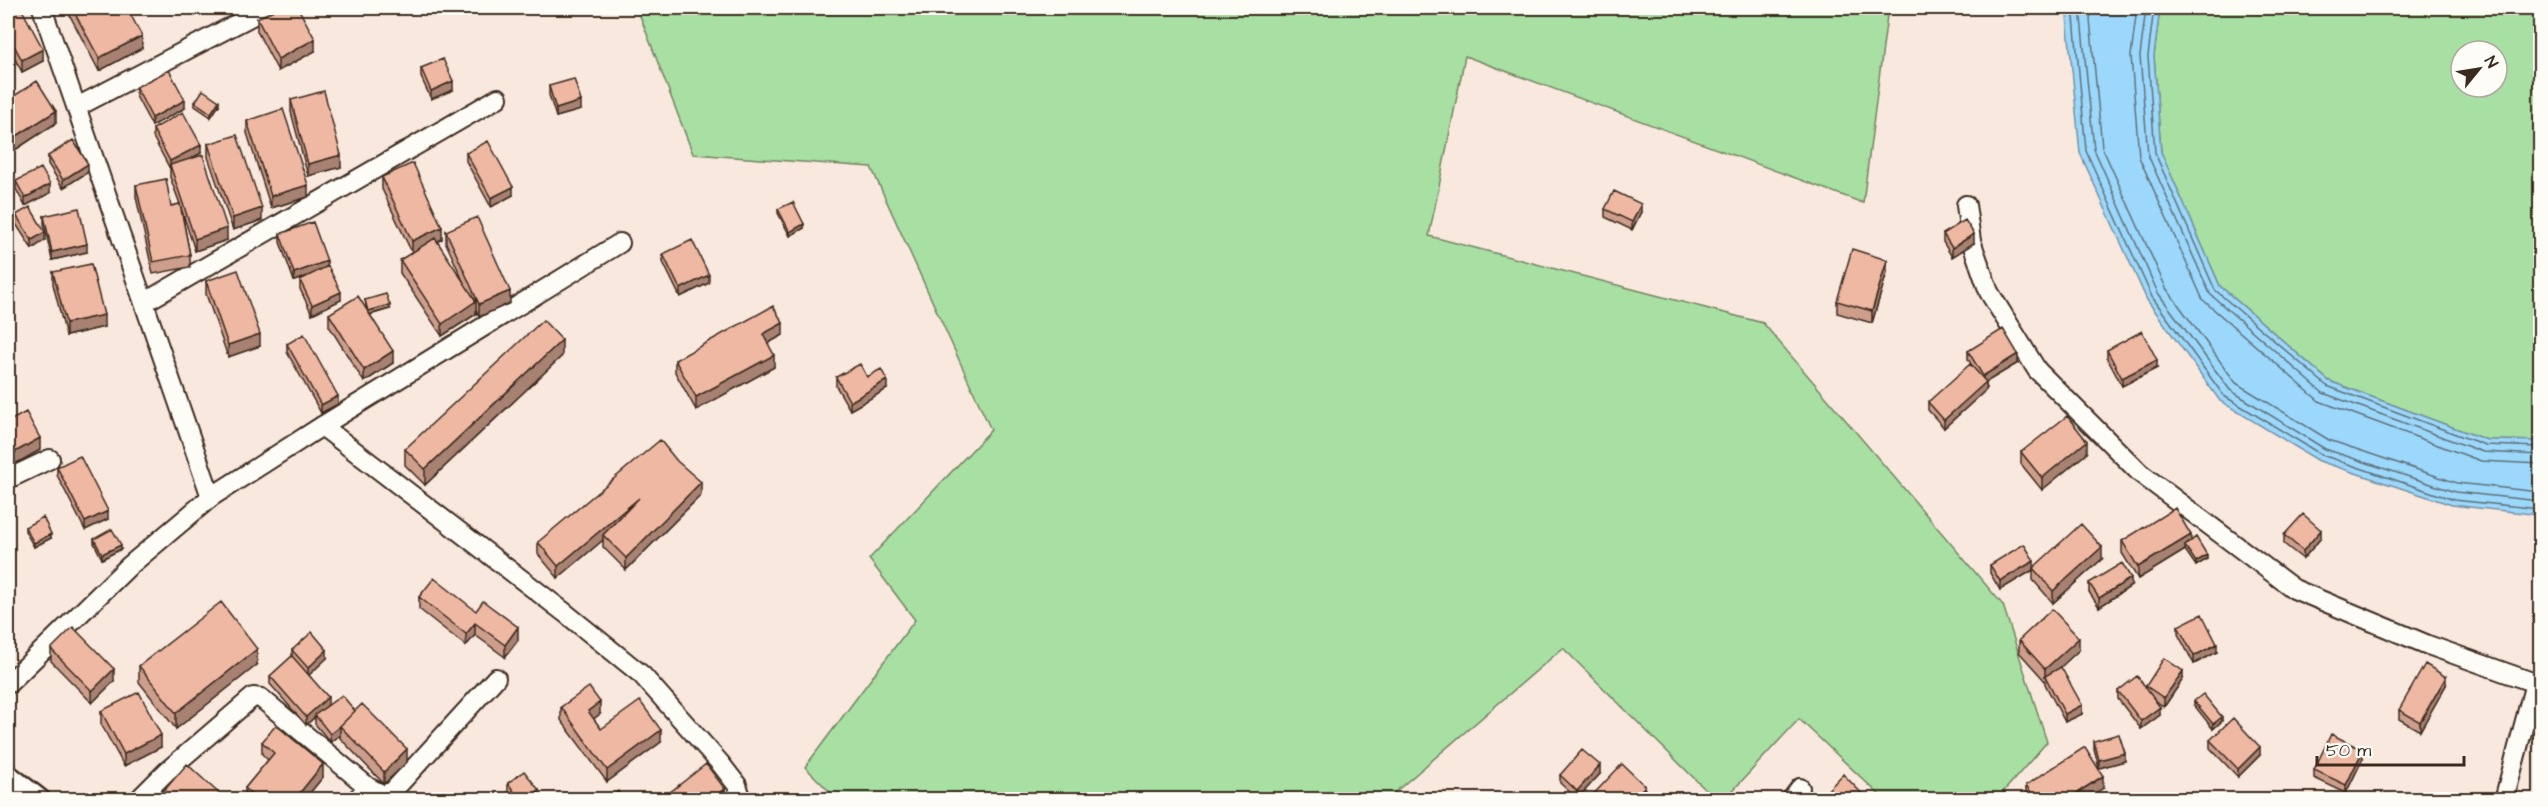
<svg xmlns="http://www.w3.org/2000/svg" width="2548" height="807" viewBox="0 0 2548 807" font-family="'Architects Daughter',sans-serif">
  <rect width="100%" height="100%" fill="#f9e8de"/>
  <filter id="ink" filterUnits="userSpaceOnUse"><feTurbulence type="fractalNoise" baseFrequency=".0167" numOctaves="2"/><feDisplacementMap in="SourceGraphic" scale="12" xChannelSelector="R" yChannelSelector="G"/><feConvolveMatrix kernelMatrix="1 2 1 2 8 2 1 2 1" color-interpolation-filters="sRGB"/></filter>
  <g filter="url(#ink)">
    <path fill="#a8dfa3" stroke="#728460" stroke-width="1.5" fill-rule="evenodd" d="M637,8H1888L1863,203L1465,56L1429,236L1763,323L2003,605L2047,742L2003,792L2010,799H1884L1799,719L1725,799H1715L1563,648L1387,799H837L805,767L915,620L869,559L991,430L871,167L693,154Z
      M2160,8H2540V441L2487,440L2329,381L2220,286L2161,152L2154,56ZM2461,51H2497V87H2461Z"/>
    <path fill="#9bd8fc" stroke="#7592a3" stroke-width="1.5" d="M2070,8H2160L2154,56L2161,152L2220,286L2329,381L2487,440L2540,441V515L2452,505L2319,461L2220,401L2147,300L2080,153L2067,16Z"/>
    <g fill="none" stroke-linecap="round" stroke-linejoin="round">
      <path stroke="#617077" stroke-width="1.5" d="M2075,8L2074,17L2086,151L2152,297L2224,396L2322,455L2454,500L2540,509
        M2083,8L2081,18L2094,149L2158,293L2230,390L2325,449L2455,492L2540,501
        M2092,8L2090,19L2102,147L2166,288L2236,383L2329,440L2457,483L2540,492
        M2137,8L2131,56L2139,157L2203,300L2319,401L2481,461L2540,464
        M2146,8L2140,56L2148,155L2210,294L2323,393L2483,452L2540,455
        M2154,8L2148,56L2155,153L2215,290L2327,386L2485,445L2540,447"/>
      <g stroke="#3b2a1e" stroke-width="22">
        <path id="minor" d="M42,8L211,497
          M77,107L267,8
          M1966,205L1971,241L1989,292L2037,370L2140,473L2294,589L2428,645L2535,683L2540,687
          M145,302L498,98
          M322,426L564,612L642,675L720,763L737,785L742,800
          M8,479L50,459
          M8,684L128,567L211,497L322,426L620,243
          M138,800L167,771L253,697L261,698L368,787L381,794L392,792L496,678
          M356,800L368,787
          M1791,800L1800,788
          M2504,800L2535,683"/>
      </g>
      <g stroke="#3b2a1e" stroke-width="26">
        <path id="tertiary" d="M8,776L39,800"/>
      </g>
      <use href="#minor" stroke="#fdfcf7" stroke-width="18"/>
      <use href="#tertiary" stroke="#fdfcf7" stroke-width="21"/>
    </g>
    <path fill="#ce9e8c" stroke="#3b2a1e" stroke-width="1.5" d="M8,8L43,61L22,72L10,50L8,51Z
      M66,8H127L142,48L99,71Z
      M257,18L315,51L278,71L257,31Z
      M421,68L453,90L431,99L421,77Z
      M549,86L581,110L556,117L549,95Z
      M136,87L185,108L152,126L136,96Z
      M8,100L56,123L12,152L8,145Z
      M291,100L341,167L308,176L291,112Z
      M195,102L219,105L211,117L195,106Z
      M247,121L308,197L271,208L247,133Z
      M153,129L201,153L191,158L227,240L195,251L181,208L190,255V267L153,274L136,197V185L171,206L180,204L170,177V169L153,137Z
      M208,144L262,220L233,230L208,157Z
      M466,153L513,195L491,207L466,161Z
      M48,156L88,172L63,188L48,164Z
      M382,177L442,239L437,242L464,283L446,243V231L510,303L479,317L476,309V314L442,336L400,273V260L412,253L382,189Z
      M16,181L50,193L25,206L16,189Z
      M778,209L804,228L790,236L778,213Z
      M1605,209L1641,212L1632,230L1605,217Z
      M16,215L45,240L32,249L16,224Z
      M44,216L87,252L52,260L44,224Z
      M280,234L327,267L341,300L312,314L300,289V280L310,276L294,281L280,242Z
      M1943,234L1974,243L1952,257L1943,242Z
      M663,254L709,283L680,297L663,262Z
      M53,272L104,327L66,336L53,284Z
      M1887,272L1872,323L1837,313V301Z
      M206,281L260,346L228,357L206,294Z
      M365,300L390,309L370,315L393,363L364,382L329,326V314L367,310Z
      M783,335L768,343L774,367L696,410L675,372V360Z
      M287,344L338,404L321,413L287,352Z
      M2107,350L2157,368L2122,386L2107,358Z
      M1968,351L2018,363L1986,382V390L1944,428L1928,410V402L1974,369L1968,359Z
      M562,356L425,485L405,465V449Z
      M836,377H867L887,389L850,410L836,386Z
      M2021,452L2087,453L2042,490L2021,464Z
      M57,467L108,519L85,530L57,475Z
      M701,495L626,570L603,547V540L558,578L538,554V542Z
      M25,527L51,538L34,547L25,531Z
      M2284,535L2321,538L2303,559L2284,544Z
      M94,539L121,549L102,559L94,543Z
      M2122,541H2191L2207,559L2196,566L2185,550L2138,579L2122,553Z
      M2102,559L2053,603L2033,580V570L2000,590L1990,573V565L2034,567Z
      M2089,583L2131,586L2099,607L2089,592Z
      M419,597L518,640L505,657L475,635L466,646L419,609Z
      M2178,626L2217,652L2194,664L2178,634Z
      M2019,640L2079,650L2060,667L2082,714L2065,722L2045,684V681L2019,652Z
      M51,649L114,681L92,703L51,661Z
      M292,650L327,658L309,675L328,705L355,711L407,762L384,784L340,738V735L330,742L315,724V717L306,725L270,684V676L292,656Z
      M257,665L176,729L139,682V666Z
      M2183,679L2164,707L2156,701L2160,715L2141,729L2118,699V691L2146,687V686Z
      M2446,685L2420,731L2399,719V710Z
      M2194,701L2222,721L2213,729L2194,705Z
      M561,707L600,714L593,718L601,729L661,742L607,782L561,720Z
      M101,711L161,747L124,766L101,724Z
      M2210,740L2260,755L2238,777L2210,748Z
      M2094,741L2125,761L2099,768L2094,749Z
      M262,742L323,777L304,800H245V788L268,760L262,754Z
      M2363,758L2346,793L2314,778V770Z
      M1600,774L1577,799L1560,783V775Z
      M508,783L539,798L537,800H514L508,792Z
      M2026,785L2103,788L2085,800H2028L2026,797Z
      M1827,791L1868,800H1827Z"/>
    <path fill="#a78172" stroke="#3b2a1e" stroke-width="1.5" d="M211,8H223L211,14Z
      M142,36V48L99,71V58Z
      M10,38V50L8,51V39Z
      M315,39V51L278,71V59Z
      M43,49V61L22,72V60Z
      M453,81V90L431,99V91Z
      M185,100V108L152,126V118Z
      M219,101V105L211,117V113Z
      M581,101V110L556,117V109Z
      M56,111V123L12,152V139Z
      M201,145V153L172,169L170,165V169V161Z
      M341,155V167L308,176V164Z
      M88,164V172L63,188V180Z
      M50,184V193L25,206V198Z
      M308,185V197L271,208V196Z
      M513,187V195L491,207V198Z
      M1641,204V212L1632,230V222Z
      M262,208V220L233,230V218Z
      M804,224V228L790,236V232Z
      M442,227V239L412,253V241Z
      M227,228V240L195,251V239Z
      M45,232V240L32,249V240Z
      M1974,234V243L1952,257V248Z
      M87,244V252L52,260V252Z
      M1887,260V272L1872,323V311Z
      M327,261V269L294,281V273Z
      M709,275V283L680,297V289Z
      M13,281V293L8,297V285Z
      M510,291V303L479,317V304Z
      M341,292V300L312,314V305Z
      M476,301V314L442,336V324Z
      M390,305V309L368,315V311Z
      M104,315V327L66,336V323Z
      M783,323V335L763,346V334Z
      M260,334V346L228,357V345Z
      M562,340V356L425,485V469Z
      M393,351V363L364,382V370Z
      M2018,354V363L1986,382V390L1944,428V420L1983,384V376Z
      M774,355V367L696,410V397Z
      M2157,360V368L2122,386V378Z
      M887,380V389L850,410V402Z
      M338,396V404L321,413V405Z
      M40,438V450L8,468V456Z
      M2087,441V453L2042,490V478Z
      M701,482V495L626,570V558Z
      M639,498L603,535V540L558,578V566Z
      M108,511V519L85,530V522Z
      M2321,530V538L2303,559V551Z
      M51,534V538L34,547V543Z
      M2191,535V547L2185,546V550L2138,579V567Z
      M121,545V549L102,559V554Z
      M2102,547V559L2053,603V591Z
      M2207,555V559L2196,566V562Z
      M10,561V573L8,575V563Z
      M2034,561V569L2033,568V570L2000,590V581Z
      M2131,578V586L2099,607V598Z
      M475,623V635L466,646V634Z
      M518,627V640L505,657V645Z
      M2079,638V650L2047,680L2045,676V669Z
      M2217,644V652L2194,664V656Z
      M257,649V665L176,729V713Z
      M327,650V658L308,676V668Z
      M114,669V681L92,703V691Z
      M2183,671V679L2164,707V698Z
      M2446,677V685L2420,731V722Z
      M328,697V705L306,725V717Z
      M600,702V714L588,723V711Z
      M2082,705V714L2065,722V714Z
      M2160,707V715L2141,729V721Z
      M2222,717V721L2213,729V724Z
      M340,726V735L330,742V734Z
      M661,730V742L607,782V770Z
      M161,735V747L124,766V754Z
      M2260,747V755L2238,777V769Z
      M407,749V762L384,784V772Z
      M2363,750V758L2346,793V785Z
      M2125,753V761L2099,768V760Z
      M323,764V777L304,800H294Z
      M1600,765V774L1577,799V791Z
      M2103,776V788L2085,800H2066Z
      M1645,786V798L1644,800H1632Z
      M725,789V800H711Z
      M539,790V798L537,800H526Z"/>
    <path fill="#efb8a3" stroke="#3b2a1e" stroke-width="1.5" d="M8,8H21L43,49L22,60L10,38L8,39Z
      M72,8H127L142,36L99,58Z
      M278,8H298L315,39L278,59L257,18Z
      M443,59L453,81L431,91L421,68Z
      M169,70L185,100L152,118L136,87Z
      M574,79L581,101L556,109L549,86Z
      M37,81L56,111L12,139L8,133V100Z
      M203,90L219,101L211,113L195,102Z
      M324,91L341,155L308,164L291,100Z
      M283,109L308,185L271,196L247,121Z
      M183,112L201,145L170,161L153,129Z
      M237,135L262,208L233,218L208,144Z
      M73,140L88,164L63,180L48,156Z
      M488,141L513,187L491,198L466,153Z
      M203,155L227,228L195,239L170,165Z
      M413,163L442,227L412,241L382,177Z
      M41,168L50,184L25,198L16,181Z
      M166,179L171,206L180,204L190,255L153,262L136,185Z
      M1614,191L1641,204L1632,222L1605,209Z
      M793,202L804,224L790,232L778,209Z
      M30,207L45,232L32,240L16,215Z
      M79,208L87,244L52,252L44,216Z
      M477,217L510,291L479,304L446,231Z
      M1965,220L1974,234L1952,248L1943,234Z
      M313,222L327,261L294,273L280,234Z
      M435,238L476,301L442,324L400,260Z
      M692,240L709,275L680,289L663,254Z
      M1852,249L1887,260L1872,311L1837,301Z
      M91,264L104,315L66,323L53,272Z
      M328,266L341,292L312,305L300,280Z
      M238,270L260,334L228,345L206,281Z
      M8,272L13,281L8,285Z
      M386,294L390,305L368,311L365,300Z
      M358,296L393,351L364,370L329,314Z
      M773,306L783,323L763,334L774,355L696,397L675,360Z
      M543,320L562,340L425,469L405,449Z
      M2003,329L2018,354L1983,376L1968,351Z
      M2142,331L2157,360L2122,378L2107,350Z
      M304,334L338,396L321,405L287,344Z
      M860,364L867,377L881,369L887,380L850,402L836,377Z
      M1970,364L1986,382L1944,420L1928,402Z
      M26,412L40,438L8,456V422Z
      M2067,416L2087,441L2042,478L2021,452Z
      M660,440L677,461L701,482L626,558L603,535L639,498L558,566L538,542Z
      M80,456L108,511L85,522L57,467Z
      M2175,508L2191,535L2138,567L2122,541Z
      M2303,514L2321,530L2303,551L2284,535Z
      M43,517L51,534L34,543L25,527Z
      M2081,524L2102,547L2053,591L2033,568Z
      M112,529L121,545L102,554L94,539Z
      M2196,537L2207,555L2196,562L2185,546Z
      M2024,544L2034,561L2000,581L1990,565Z
      M2122,563L2131,578L2099,598L2089,583Z
      M434,578L476,611L483,601L518,627L505,645L475,623L466,634L419,597Z
      M221,602L257,649L176,713L139,666Z
      M2052,609L2079,638L2045,669L2019,640Z
      M2202,614L2217,644L2194,656L2178,626Z
      M73,627L114,669L92,691L51,649Z
      M312,632L327,650L308,668L292,650Z
      M292,656L328,697L306,717L270,676Z
      M2164,658L2183,671L2164,698L2146,686Z
      M2425,664L2446,677L2420,722L2399,710Z
      M2061,667L2082,705L2065,714L2045,676Z
      M2137,676L2160,707L2141,721L2118,691Z
      M589,687L600,702L588,711L601,729L640,701L661,730L607,770L561,707Z
      M139,692L161,735L124,754L101,711Z
      M2203,694L2222,717L2213,724L2194,701Z
      M342,695L355,711L340,726L330,734L315,715Z
      M362,704L407,749L384,772L340,726Z
      M2233,718L2260,747L2238,769L2210,740Z
      M276,725L323,764L294,800H258L245,788L274,753L262,742Z
      M2119,734L2125,753L2099,760L2094,741Z
      M2331,734L2363,750L2346,785L2314,770Z
      M2085,747L2103,776L2066,800H2036L2026,785Z
      M1582,750L1600,765L1577,791L1560,775Z
      M187,764L226,800H156Z
      M706,764L725,789L711,800H660Z
      M1622,764L1645,786L1632,800H1588Z
      M524,771L539,790L526,800H520L508,783Z
      M1843,774L1868,800H1836L1827,791Z
      M618,791L623,800H604Z"/>
  </g>
  <rect width="2548" height="807" fill="none" stroke="#fdfcf7" stroke-width="30"/>
  <rect x="15" y="15" width="2518" height="777" fill="none" stroke="#3b2a1e" stroke-width="2" filter="url(#ink)"/>
  <g transform="translate(2479 69) rotate(60)"><circle r="28" fill="#fdfcf7" stroke="#afa8a0" stroke-width="1.5"/>
  <path d="M0-4.5L10 22L0 15L-10 22Z" fill="#3b2a1e"/>
  <text y="-9" font-size="16" font-weight="bold" text-anchor="middle" fill="#3b2a1e">N</text>
  </g>
  <path d="M2317 756v9h147v-9" fill="none" stroke="#3b2a1e" stroke-width="3"/>
  <text x="2326" y="756" font-size="18" fill="#3b2a1e" stroke="#fdfcf7" stroke-width="4.5" paint-order="stroke">50 m</text>
</svg>
